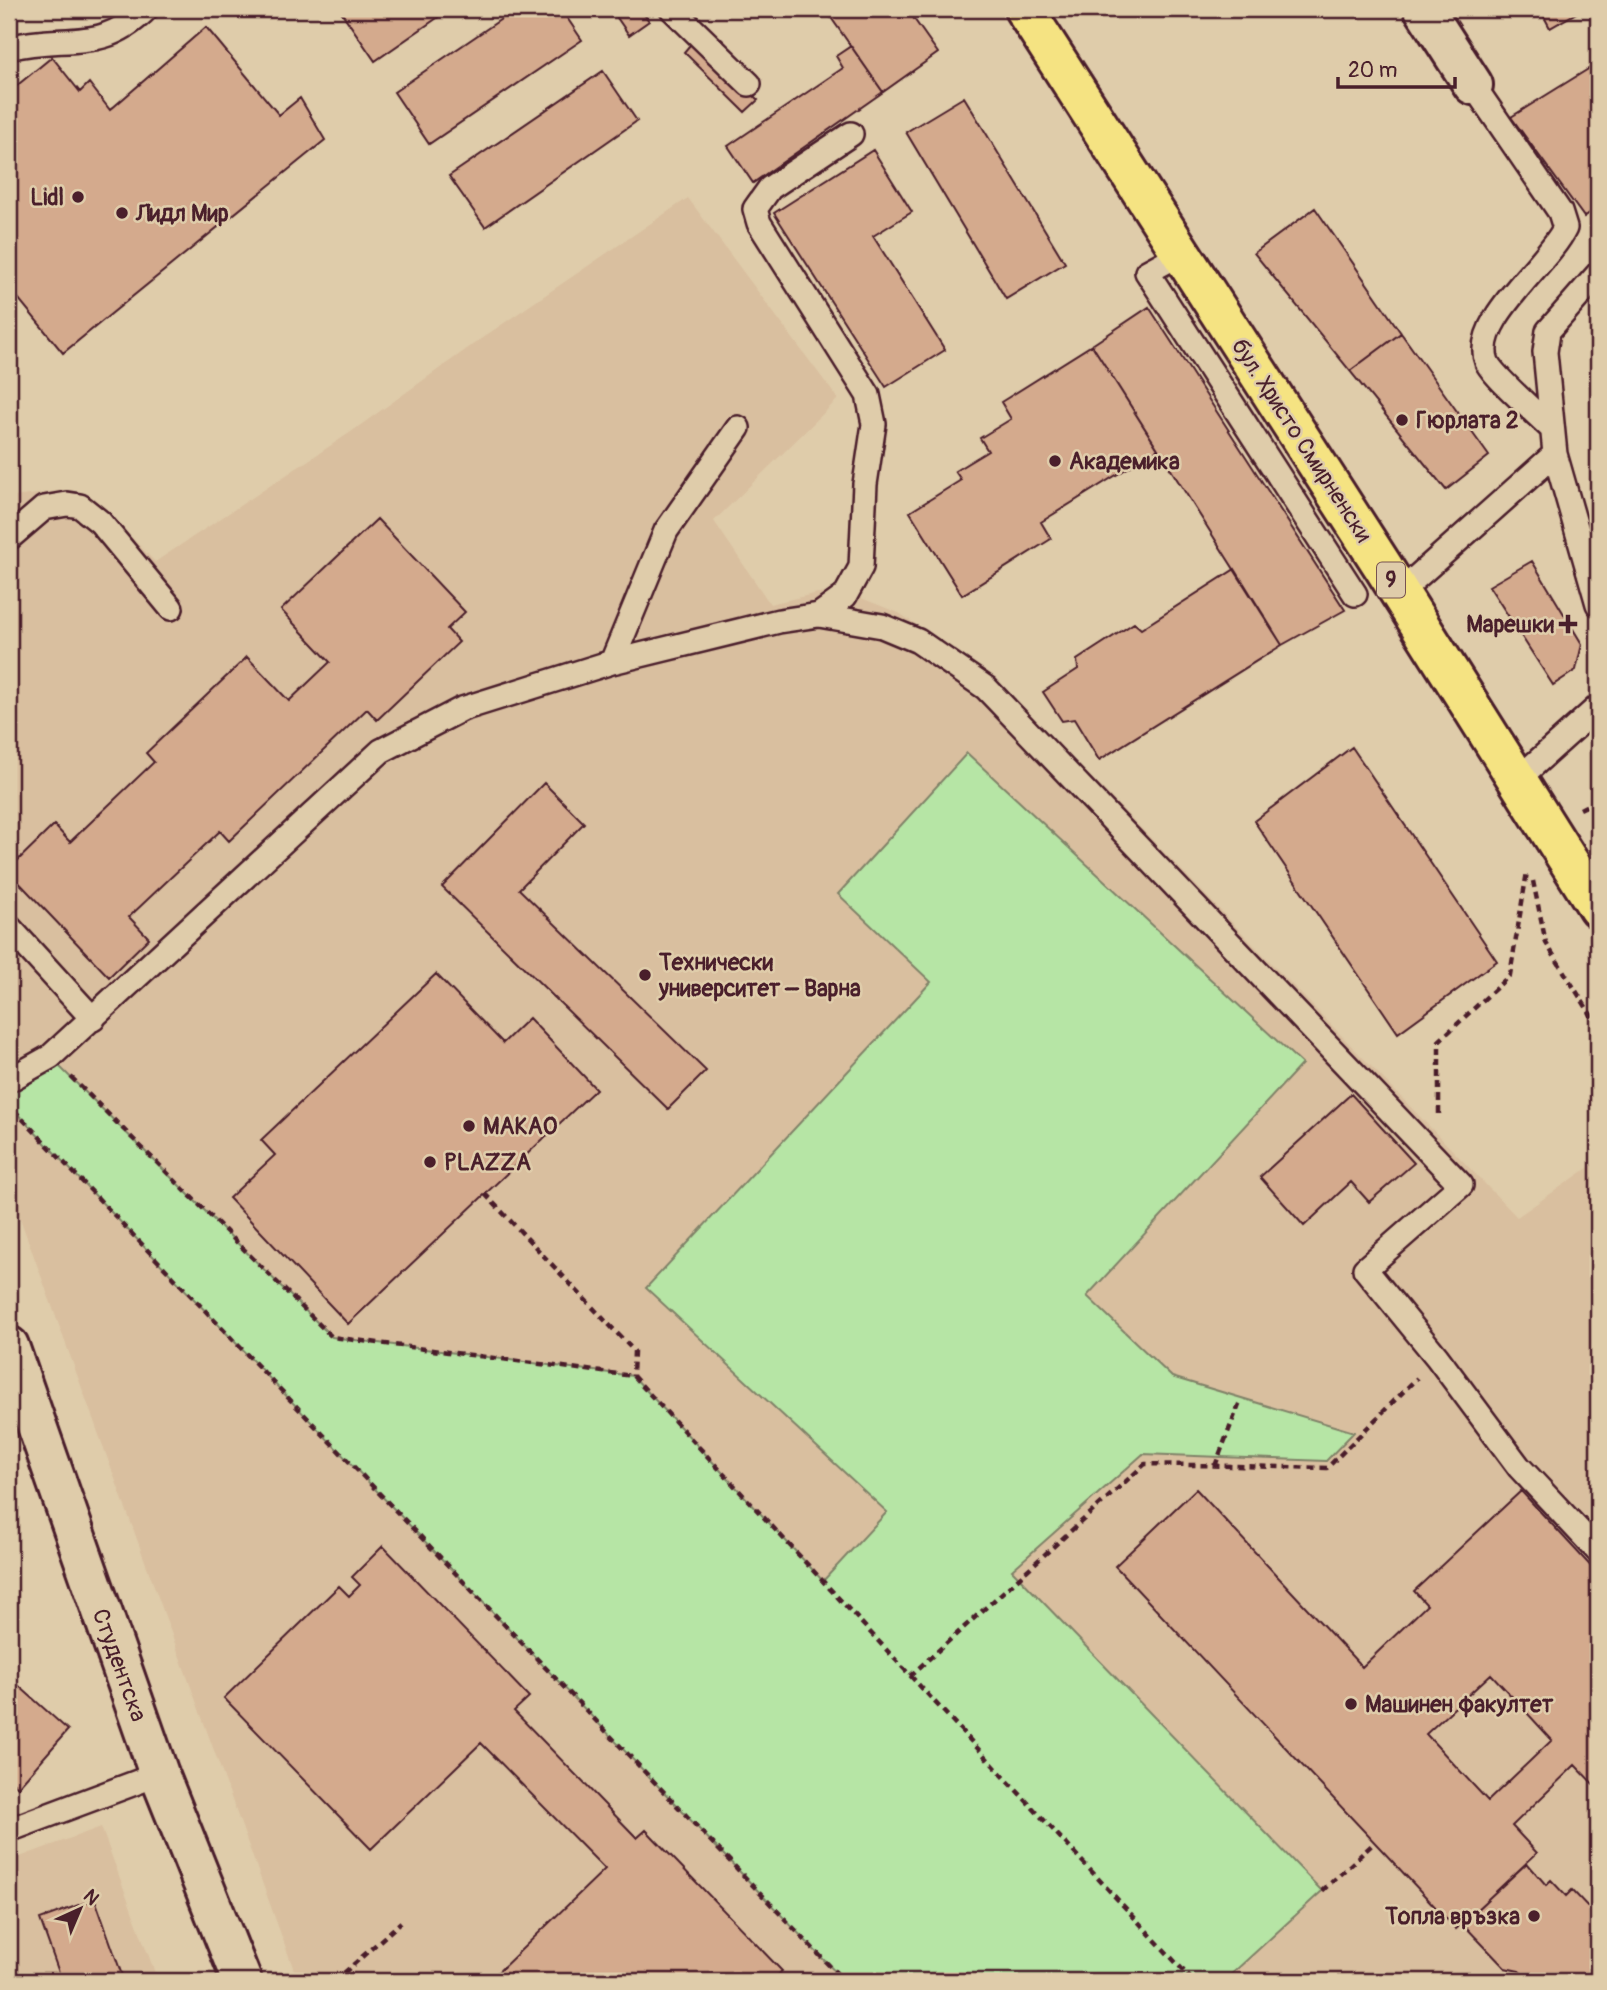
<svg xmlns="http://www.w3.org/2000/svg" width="1607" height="1990" viewBox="0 0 1607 1990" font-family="Pangolin,sans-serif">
  <rect width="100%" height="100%" fill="#dfccaa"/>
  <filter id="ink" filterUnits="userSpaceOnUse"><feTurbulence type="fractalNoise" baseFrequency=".0143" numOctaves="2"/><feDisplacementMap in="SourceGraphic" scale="14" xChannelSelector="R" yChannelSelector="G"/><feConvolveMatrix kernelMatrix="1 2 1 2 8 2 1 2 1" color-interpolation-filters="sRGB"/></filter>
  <g filter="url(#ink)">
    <path fill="#d9bf9f" d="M688,198L838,399L714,521L770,604L818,593L861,598L899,613L980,668L1102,788L1517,1217L1598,1161V1981H298L9,1188V502L14,497L65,490L99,503L155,562L348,434L485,336Z
      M101,1827L158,1981H9V1861Z"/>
    <path fill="#b6e5a5" stroke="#808268" stroke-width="2" d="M967,753L1302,1064L1087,1296L1172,1377L1354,1432L1326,1461L1143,1454L1012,1570L1322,1891L1224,1981H1193L1187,1976L1182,1981H844L9,1105V1080L50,1057L332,1337L633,1376L823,1581L887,1512L646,1288L931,982L838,894Z"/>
    <path fill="#d4aa8d" stroke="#4a1f2b" stroke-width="2" fill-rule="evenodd" d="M349,9H450L375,61L342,13Z
      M516,9H561L582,40L429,144L394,92Z
      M594,9H609L598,16Z
      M611,9H640L649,21L629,35Z
      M825,9H907L938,53L883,92Z
      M1540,9H1583L1550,28Z
      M206,27L279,115L300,98L325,140L63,353L9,287V92L52,57L80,92L89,83L110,110Z
      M695,39L758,100L745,112L684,52Z
      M851,46L883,92L753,183L728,146L843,68L836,56Z
      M1598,63V207L1584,217L1511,117Z
      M603,71L637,121L485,227L449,176Z
      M964,97L1065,263L1006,299L906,132Z
      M873,150L912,212L873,236L945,350L886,387L774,213Z
      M1315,208L1401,333L1350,371L1254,253Z
      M1149,307L1345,610L1282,645L1092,345Z
      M1401,333L1489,456L1446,490L1350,371Z
      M1092,345L1158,449L1041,522L1051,539L962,595L910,512L961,480L955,471L988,451L980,438L1011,419L1001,402Z
      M377,519L465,612L447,629L459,642L377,720L367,709L229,841L220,831L129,917L149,938L109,977L9,872V869L54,825L70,842L154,762L146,753L247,657L289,701L330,662L281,610Z
      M1532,561L1582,644L1576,670L1553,685L1489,586Z
      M1235,569L1282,645L1099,760L1074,719L1062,721L1043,692L1078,669L1077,660L1134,623L1141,629Z
      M1352,747L1497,961L1398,1033L1254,821Z
      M544,783L584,823L519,889L706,1071L668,1109L442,887Z
      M436,974L503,1043L529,1018L596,1089L348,1324L229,1198L275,1155L261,1140Z
      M1351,1094L1414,1163L1369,1202L1351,1182L1304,1226L1260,1177Z
      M1196,1489L1362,1667L1427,1605L1414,1591L1521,1491L1598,1574V1789L1575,1765L1512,1826L1537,1853L1456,1929L1115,1566ZM1491,1674L1552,1740L1488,1801L1426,1734Z
      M383,1546L529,1697L514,1711L637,1838L646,1830L782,1971L772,1981H494L492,1978L605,1869L481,1743L371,1849L224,1698L339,1586L349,1596L360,1585L352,1577Z
      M9,1677L68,1730L18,1787L9,1779Z
      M1527,1863L1546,1885L1551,1880L1566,1896L1572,1890L1590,1909L1594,1904L1598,1908V1981H1530L1519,1971L1505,1968L1462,1923Z
      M95,1899L124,1981H62L40,1919Z"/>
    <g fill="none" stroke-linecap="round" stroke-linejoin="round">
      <g stroke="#4a1f2b" stroke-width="28">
        <path id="lane" d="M672,9L749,84
          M9,48C64,33 100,55 146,9
          M1473,85L1560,212L1565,228C1548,264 1471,321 1487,362C1492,375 1538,415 1551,428
          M1182,253L1147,272L1355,594
          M1598,274L1548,331L1545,352L1555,454L1598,604
          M9,538L44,508L67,504L80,506L100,522L171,608
          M1399,593L1555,454
          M819,615L845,596L861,567L865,484L874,424L868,395L759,223L755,209L770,188L851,134
          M612,662L779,621L819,615L882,626L918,641L986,688L1461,1185L1365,1269L1437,1357L1519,1467L1598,1551
          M1517,780L1598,707
          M9,927L93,1019
          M9,1080L50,1057L381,751L462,709L612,662L666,531L738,428
          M9,1830L159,1774"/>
      </g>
      <g stroke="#4a1f2b" stroke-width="44">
        <path id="street" d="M1424,9L1473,85
          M9,1346L159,1774L242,1981"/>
      </g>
      <g stroke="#4a1f2b" stroke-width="44">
        <path id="primary" d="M1024,9L1382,565L1598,908"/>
      </g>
      <path stroke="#4a1f2b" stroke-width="4.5" stroke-dasharray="7 5" stroke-linecap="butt" d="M1580,809L1598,800
        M1533,881L1546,943L1598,1026
        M71,1077L332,1337L633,1376L1193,1981
        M14,1110L844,1981
        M1439,1114V1041L1510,975L1527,872
        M485,1194L634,1351L633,1376
        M1215,1466L1241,1399
        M910,1676L1145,1464L1327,1468L1417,1378
        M1322,1891L1374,1843
        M335,1981L401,1922"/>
      <use href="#lane" stroke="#dfccaa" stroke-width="23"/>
      <use href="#street" stroke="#dfccaa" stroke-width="38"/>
      <use href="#primary" stroke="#f5e382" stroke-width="38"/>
    </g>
  </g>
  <g fill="#4a1f2b" stroke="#dfccaa" stroke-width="2.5">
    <circle cx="78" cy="197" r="7"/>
    <circle cx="122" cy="213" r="7"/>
    <circle cx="1402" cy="420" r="7"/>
    <circle cx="1055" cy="461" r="7"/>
    <path d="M1564.5 613.5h7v7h7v7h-7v7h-7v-7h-7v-7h7z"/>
    <circle cx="645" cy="975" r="7"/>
    <circle cx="469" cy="1126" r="7"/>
    <circle cx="430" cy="1162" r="7"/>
    <circle cx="1351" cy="1704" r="7"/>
    <circle cx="1534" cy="1916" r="7"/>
  </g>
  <g text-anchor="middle" stroke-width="5" stroke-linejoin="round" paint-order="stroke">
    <rect fill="#dfccaa" stroke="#775351" stroke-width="2" x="1377" y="562.5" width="28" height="35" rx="5"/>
    <g font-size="21" font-weight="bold" fill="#4a1f2b">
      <text x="1391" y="587">9</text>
    </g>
    <g font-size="23" font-weight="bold" fill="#4a1f2b" stroke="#dfccaa" text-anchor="start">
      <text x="64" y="205" text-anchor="end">Lidl</text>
      <text x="136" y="221">Лидл Мир</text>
      <text x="1416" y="428">Гюрлата 2</text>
      <text x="1069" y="469">Академика</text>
      <text x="1554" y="632" text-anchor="end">Марешки</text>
      <text x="659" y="970">Технически<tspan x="659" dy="26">университет – Варна</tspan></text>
      <text x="483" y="1134">МАКАО</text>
      <text x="444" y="1170">PLAZZA</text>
      <text x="1365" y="1712">Машинен факултет</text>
      <text x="1520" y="1924" text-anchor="end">Топла връзка</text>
    </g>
    <g font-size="23" fill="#4a1f2b" stroke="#dfccaa">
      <text transform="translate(1302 440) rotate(57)" y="8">бул. Христо Смирненски</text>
      <text transform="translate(120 1665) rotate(70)" y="8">Студентска</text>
    </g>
  </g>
  <rect width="1607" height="1990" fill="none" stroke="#dfccaa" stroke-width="35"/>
  <rect x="18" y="18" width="1572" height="1955" fill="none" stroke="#4a1f2b" stroke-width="2.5" filter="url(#ink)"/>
  <g transform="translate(80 1909) rotate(44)" stroke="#dfccaa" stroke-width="5" paint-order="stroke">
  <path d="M0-5L12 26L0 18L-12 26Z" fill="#4a1f2b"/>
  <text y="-10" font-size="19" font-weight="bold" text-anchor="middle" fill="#4a1f2b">N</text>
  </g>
  <path d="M1338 77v10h117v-10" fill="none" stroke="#4a1f2b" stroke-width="3.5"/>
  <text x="1348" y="77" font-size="21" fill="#4a1f2b" stroke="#dfccaa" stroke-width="5" paint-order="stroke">20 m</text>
</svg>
